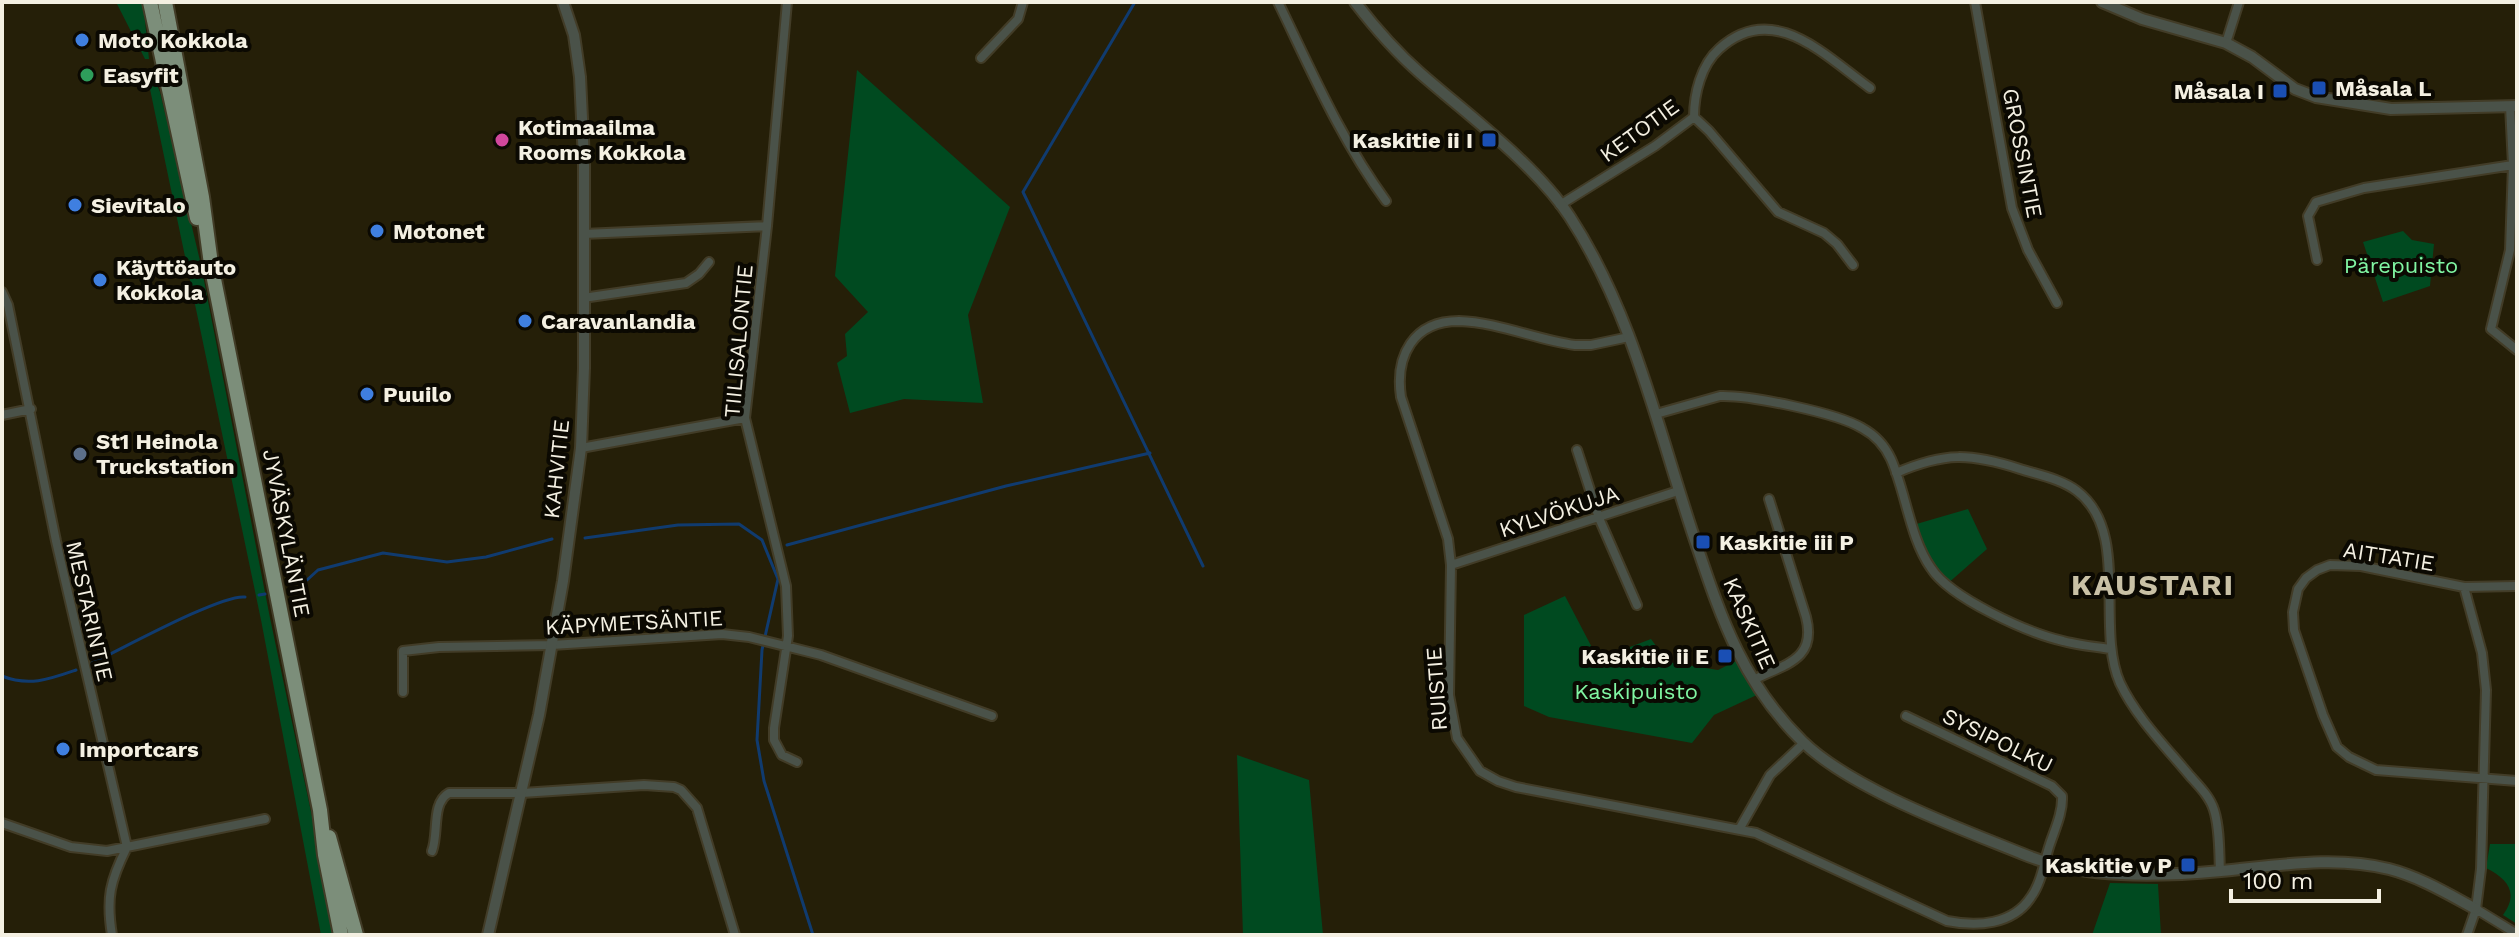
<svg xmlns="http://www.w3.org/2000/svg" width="2519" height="937" viewBox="0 0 2519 937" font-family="'Work Sans',sans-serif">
  <rect width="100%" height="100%" fill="#251f08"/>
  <path fill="#004a20" d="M116,2H143L149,59H145Z
    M146,70H151L160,92L201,265L270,618L337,935H321L261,620Z
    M857,70L1010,207L968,315L983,403L904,399L850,413L837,363L847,356L845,334L868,312L835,276Z
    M2403,231L2412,240L2434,244L2430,286L2383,302L2363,242Z
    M1968,509L1987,549L1946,585L1930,568L1913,525Z
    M1565,596L1598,659L1651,639L1668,662L1718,670L1740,659L1761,693L1714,715L1692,743L1549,717L1524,706V615Z
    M1237,755L1309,780L1323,935H1243Z
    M2490,844H2517V924L2503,915C2519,893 2508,879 2486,868Z
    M2110,883L2158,884L2161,935H2092Z"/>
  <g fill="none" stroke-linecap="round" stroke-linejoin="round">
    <path stroke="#103b6f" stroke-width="3" d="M1135,2L1023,192L1203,566
      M585,538L678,525L739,524L762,540L778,579L762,650L757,740L764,781L813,935
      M787,545L1006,486L1150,453
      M307,580L318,570L383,553L447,562L486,557L552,539
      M289,590L296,589
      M259,595L265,594
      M92,663C120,650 221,594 245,597
      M2,676C29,687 50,679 76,670"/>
    <g stroke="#423c27" stroke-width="12">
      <path id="minor" d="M787,2L767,226L745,418L786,586L788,636L774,728V740L782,755L797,762
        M1278,2C1311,70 1341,140 1386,201
        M1975,2L2012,208L2028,250L2057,303
        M2226,43L2239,2
        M981,58L1018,19L1023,2
        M2510,106L2513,165L2510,250L2491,329L2517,350
        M1694,117L1709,131L1778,212L1824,233L1837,244L1853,265
        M1560,205L1655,146L1694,117C1694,94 1701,65 1719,49C1773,0 1824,55 1870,88
        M583,234L767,226
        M2317,260L2308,216L2316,202L2364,188L2513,165
        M2,292L8,305L56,541L127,847C110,881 106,898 112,935
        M583,298L686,283L699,274L709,262
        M1629,337L1591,345H1575C1537,340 1498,322 1459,321C1413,321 1395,356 1401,397L1448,539L1451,565L1449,695L1457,738L1480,771L1498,781L1516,787L1756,833L1947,921C1977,927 2013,925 2031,897C2042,882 2044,861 2050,844C2055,829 2063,812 2062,796L2052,786L1906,716
        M1656,414L1720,396C1750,395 1837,413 1862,428C1875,435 1885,446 1891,459C1906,493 1910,538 1931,568C1950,598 2028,633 2063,641C2078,645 2095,647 2111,649
        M2,415L31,409
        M581,448L745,418
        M1577,450L1599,518L1637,605
        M1896,473C1945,452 1970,453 2020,469C2039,475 2061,479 2077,491C2131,532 2095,627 2120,683C2136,717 2166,747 2190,776C2199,786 2210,797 2214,810C2220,829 2219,852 2220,871
        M1451,565L1678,491
        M2517,586L2464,587L2361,566L2330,565L2317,570L2306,578L2298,589L2293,612L2294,630L2323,715L2337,747L2349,757L2376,770L2517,781
        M2464,587L2482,653L2486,690L2481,869L2476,909L2467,935
        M1753,680C1785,664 1817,660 1806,617L1769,499
        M403,692V651L439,647L552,645L722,634L749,637L821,655L992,716
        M2,823L71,847L107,851L265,819
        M1740,828L1770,775L1804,743
        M432,851C439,833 431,803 449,793H522L644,785L674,787L681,790L697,808L735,935
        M2476,909L2517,934"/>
    </g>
    <g stroke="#423c27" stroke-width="14">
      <path id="tertiary" d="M1355,2C1375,28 1396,52 1420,73C1468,115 1535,164 1570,217C1635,317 1659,435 1697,546C1722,621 1744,684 1802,741C1851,789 1959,828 2023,854C2084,879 2156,877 2221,871C2276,866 2334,855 2389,869C2420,877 2448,894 2476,909
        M2102,2L2142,19L2226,43L2252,57L2295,89L2316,97L2391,109L2517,106
        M488,935L539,715L563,581L581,448L584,368V160L580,77L574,35L563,2"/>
    </g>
    <g stroke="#423c27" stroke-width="18">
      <path id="trunk" d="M150,2L197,218
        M165,2L202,197L211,264L320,810L325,855L341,935
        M329,837L356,935"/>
    </g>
    <use href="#minor" stroke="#4a5249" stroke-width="8"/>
    <use href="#tertiary" stroke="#4a5249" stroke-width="10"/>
    <use href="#trunk" stroke="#7c8e7a" stroke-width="14"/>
  </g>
  <g fill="#3f7fe0" stroke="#0b0902" stroke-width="3">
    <circle cx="82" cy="40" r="8"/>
    <circle cx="75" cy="205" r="8"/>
    <circle cx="377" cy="231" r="8"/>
    <circle cx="100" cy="280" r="8"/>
    <circle cx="525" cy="321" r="8"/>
    <circle cx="367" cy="394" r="8"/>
    <circle cx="63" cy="749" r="8"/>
  </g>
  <circle fill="#2e9e5b" stroke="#0b0902" stroke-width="3" cx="87" cy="75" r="8"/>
  <g fill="#1a4fb4" stroke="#0b0902" stroke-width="3">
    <rect x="2311" y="80" width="16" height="16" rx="4"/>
    <rect x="2272" y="83" width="16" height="16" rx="4"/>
    <rect x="1481" y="132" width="16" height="16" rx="4"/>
    <rect x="1695" y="534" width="16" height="16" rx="4"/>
    <rect x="1717" y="648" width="16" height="16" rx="4"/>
    <rect x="2180" y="857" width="16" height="16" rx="4"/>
  </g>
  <circle fill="#d1479c" stroke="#0b0902" stroke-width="3" cx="502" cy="140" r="8"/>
  <circle fill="#5c6f8a" stroke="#0b0902" stroke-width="3" cx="80" cy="454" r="8"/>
  <g text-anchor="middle" stroke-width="8" stroke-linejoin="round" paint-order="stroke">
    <g font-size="22" font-weight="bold" fill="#f4f0e2" stroke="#0b0902" text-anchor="start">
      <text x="98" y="48">Moto Kokkola</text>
      <text x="103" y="83">Easyfit</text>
      <text x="2335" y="96">Måsala L</text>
      <text x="2264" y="99" text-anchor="end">Måsala I</text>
      <text x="518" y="135">Kotimaailma<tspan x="518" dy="25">Rooms Kokkola</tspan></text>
      <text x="1473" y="148" text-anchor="end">Kaskitie ii I</text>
      <text x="91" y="213">Sievitalo</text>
      <text x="393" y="239">Motonet</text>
      <text x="116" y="275">Käyttöauto<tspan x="116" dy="25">Kokkola</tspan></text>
      <text x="541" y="329">Caravanlandia</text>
      <text x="383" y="402">Puuilo</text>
      <text x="96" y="449">St1 Heinola<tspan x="96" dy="25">Truckstation</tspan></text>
      <text x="1719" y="550">Kaskitie iii P</text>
      <text x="1709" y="664" text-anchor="end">Kaskitie ii E</text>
      <text x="79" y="757">Importcars</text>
      <text x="2172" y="873" text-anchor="end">Kaskitie v P</text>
    </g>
    <g font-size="22" fill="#f4f0e2" stroke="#0b0902">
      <text transform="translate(1639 130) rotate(-36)" y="8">KETOTIE</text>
      <text transform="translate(2023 153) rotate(79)" y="8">GROSSINTIE</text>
      <text transform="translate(738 341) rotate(-85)" y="8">TIILISALONTIE</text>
      <text transform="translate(556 469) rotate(-84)" y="8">KAHVITIE</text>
      <text transform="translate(1559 511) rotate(-18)" y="8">KYLVÖKUJA</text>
      <text transform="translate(287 533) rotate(79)" y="8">JYVÄSKYLÄNTIE</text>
      <text transform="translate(2389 556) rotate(9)" y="8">AITTATIE</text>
      <text transform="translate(90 611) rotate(77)" y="8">MESTARINTIE</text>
      <text transform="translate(634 622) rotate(-3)" y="8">KÄPYMETSÄNTIE</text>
      <text transform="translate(1750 623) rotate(66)" y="8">KASKITIE</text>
      <text transform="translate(1436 689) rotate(-94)" y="8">RUISTIE</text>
      <text transform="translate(1998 740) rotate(26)" y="8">SYSIPOLKU</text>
    </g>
    <g font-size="22" fill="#81f6a3" stroke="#0b0902">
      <text x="2401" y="273">Pärepuisto</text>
      <text x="1636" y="699">Kaskipuisto</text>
    </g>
    <g font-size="30" font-weight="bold" letter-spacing="2" fill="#c9c1a6" stroke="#0b0902">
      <text x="2153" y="595">KAUSTARI</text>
    </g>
  </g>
  <rect width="2519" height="937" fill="none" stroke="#f4f0e2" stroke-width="8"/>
  <path d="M2231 889v12h148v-12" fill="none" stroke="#f4f0e2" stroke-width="4"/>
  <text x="2243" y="889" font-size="24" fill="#f4f0e2" stroke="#0b0902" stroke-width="6" paint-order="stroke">100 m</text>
</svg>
